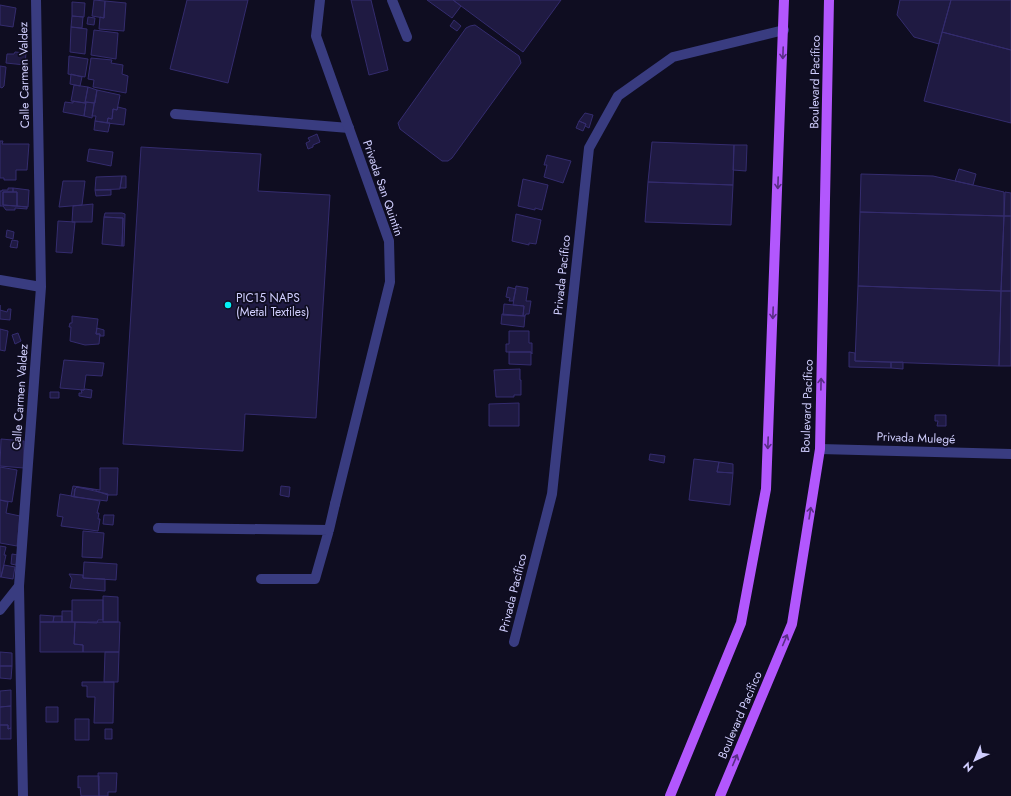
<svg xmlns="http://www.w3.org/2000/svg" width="1011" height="796" viewBox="0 0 1011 796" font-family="Jost,sans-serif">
  <rect width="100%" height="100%" fill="#0f0d21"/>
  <path fill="#1f1a42" stroke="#342c6e" d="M94,0L105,1L104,18L92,16Z
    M187,0H248L228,83L170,69Z
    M351,0H371L388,70L369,75Z
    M427,0H453L461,6L452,18Z
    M453,0H561L523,52Z
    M900,0H951L939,44L914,37L897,15Z
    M951,0H1011V50L942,32Z
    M105,1L126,3L124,31L99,29L100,17L104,18Z
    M72,2L85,3L84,17L72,16Z
    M0,5L16,8L13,27L0,25Z
    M72,16L83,17L82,28L71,27Z
    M88,17L95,18L94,25L87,24Z
    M454,20L461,26L457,31L450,26Z
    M475,25L519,56L521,63L452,158L448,161H442L400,129L398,123L466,28L470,26Z
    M71,27L87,29L85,54L70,52Z
    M94,30L118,33L116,59L91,55Z
    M942,32L1011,50V123L924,101Z
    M15,52L26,53L25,65L6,63L7,54H14Z
    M69,56L88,59L85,77L68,74Z
    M91,58L112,60L111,63L123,65L122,74L128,76L126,93L93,87L94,80L88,79Z
    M0,66L6,67L4,86L2,88L0,87Z
    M71,74L82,77L80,86L70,84Z
    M74,85L88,87L85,103L71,101Z
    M88,87L97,90L95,103L85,102Z
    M97,90L120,95L117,110L113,109L112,119L108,118L107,123L95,121L96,116H92Z
    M73,101L85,103L86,102L84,116L63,112L65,102L73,103Z
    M86,102L94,103L92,118L84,116Z
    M22,107L29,108L28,114L21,113Z
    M118,107L126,109L124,125L107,123L108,118L112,119L113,109L117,110Z
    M585,113L593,115L589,128L585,126L586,124L579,121Z
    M95,121L110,123L108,132L94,130Z
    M579,121L586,124L583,131L576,128Z
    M317,134L320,142L313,145V147L308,149L306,143L310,141L308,138Z
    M0,141H3L2,144H29L27,170H16V180H4V178H0Z
    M652,142L734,145L733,185L648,182Z
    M734,145H747L746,171L733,170Z
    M141,147L261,154L258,191L330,195L316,418L245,414L243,451L123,444Z
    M89,149L113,152L111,166L87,161Z
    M547,155L571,161L563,183L544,177L547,165H544Z
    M959,169L976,174L973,185L955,181Z
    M861,174L933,176L1004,192V216L860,212Z
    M122,176H126V188H120Z
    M122,176L120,189L95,190L96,177Z
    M523,179L548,185L542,210L535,208V210L518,206Z
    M63,181H85L82,205L59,207Z
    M648,182L733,185L731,225L645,222Z
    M8,188H13V192H3V205L27,207V209L15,208V210H6L3,206H0V191H2V190H8Z
    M13,188L29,190L28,207L17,206V192H13Z
    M95,190H111V195L96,196Z
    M3,192H17V206L3,205Z
    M1005,192L1011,193V216H1004Z
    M93,204L92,222H72L73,206Z
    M860,212L1004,216L1001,291L858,286Z
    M105,213H122L125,214L124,246H122L123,218L104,217Z
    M516,214L541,220L536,244L529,243V245L512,241Z
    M1004,216H1011V291H1001Z
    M104,217L123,218L122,246L102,244Z
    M58,221L75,222L72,253L56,252Z
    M7,230L14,232L13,239L6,237Z
    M12,240L18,241L17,248L10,247Z
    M516,286L528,288L526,301H531L529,314H526L525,316H523L524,306L513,305Z
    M858,286L1001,291L999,366L855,361Z
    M508,287L516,289L513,301H509L510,298L506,297Z
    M1001,291H1011V366H999Z
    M504,304L524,306L523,316L503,315Z
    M0,305V310L7,312L8,309H11L10,320L0,319Z
    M502,314L525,316L524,327L501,324Z
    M72,316L98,319L96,334H100L99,344L85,345L70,341L71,327H69L70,323H72Z
    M97,328L104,330V336H100V334H96Z
    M0,329L8,331L5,351L0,350Z
    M509,331H529V343H532V354L531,352H506V344H509Z
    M18,333L21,341L15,344L12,335Z
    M509,352H531V365L509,364Z
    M849,352L855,353V361L891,362V368L849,367Z
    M64,360L104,363L102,376L86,375L84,390L60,388Z
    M891,362H903V369L891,368Z
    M520,369V380H521V395H514V397H496L494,370Z
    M85,389L92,390L91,398L79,396V393H82L81,390H84Z
    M50,392H59V398H50Z
    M519,403V426H489V404Z
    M935,415H946V426H937L938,421H935Z
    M1,439L24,441V468L0,466Z
    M650,454L665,456L664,463L649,460Z
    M694,459L719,462L717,472L733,473L730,505L689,500Z
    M719,462L733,464V473L717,472Z
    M0,467L17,470L12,502L0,500Z
    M100,468H118L117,495H108L96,491V490L77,487L75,489L74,497L71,496L73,486L100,490Z
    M281,486L290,487L289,497L280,495Z
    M77,487L108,494L107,501L74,497L75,489Z
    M60,494L100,501L97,513H99L98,519H100L98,531L61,526L63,517L57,516Z
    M0,500L8,502L6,513L20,516L17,546L0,543Z
    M104,515H114L113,525L103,524Z
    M83,531L104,533L102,558L82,557Z
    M0,546L6,547L4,555H6L1,577H0Z
    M12,554L18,555L16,565L11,564Z
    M84,562L117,564L116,580L83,578Z
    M4,565L15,567L13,579L1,577Z
    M69,574L83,575V578L105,579V591L70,588L72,579Z
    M103,596L118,597V622H103Z
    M72,600H103V620H98L97,623L72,622Z
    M62,611H72V622H62Z
    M40,615L54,616L53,622H40Z
    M54,616H62V622H53Z
    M40,622H75L74,644L83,645V652H40Z
    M75,622H120L119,652H83V645L74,644Z
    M0,652L12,653V666H0Z
    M105,652H119L118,682H104Z
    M0,666H12L11,679L0,678Z
    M82,682H114L113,723H94L95,697H87V686H82Z
    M11,690V706L0,707V691Z
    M11,706V728L8,729V725H0V707Z
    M46,707H58V722H46Z
    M75,719H89V740H75Z
    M0,725H8V729L11,728V739H0Z
    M105,729H112V739H105Z
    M98,773H117L116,792H108V796H99Z
    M78,776H99V796H81L80,787L78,788Z"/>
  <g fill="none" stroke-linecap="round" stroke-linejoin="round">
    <path stroke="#393c80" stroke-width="10" d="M392,0L407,37
      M175,114L349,128
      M820,449L1011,454
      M158,528L329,530
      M261,579H315L329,530L335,504"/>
    <path stroke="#393c80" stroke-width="10" d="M320,0L316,36L389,241L390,282L335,504
      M0,280L41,287
      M0,610L19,586
      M514,642L552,494L589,148L618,96L673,57L784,30
      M23,796L19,586L41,287L36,0"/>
    <path stroke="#b257fd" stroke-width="10" d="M670,796L741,623L766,489L784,0
      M720,796L792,624L820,449L829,0"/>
  </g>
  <defs><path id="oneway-shaft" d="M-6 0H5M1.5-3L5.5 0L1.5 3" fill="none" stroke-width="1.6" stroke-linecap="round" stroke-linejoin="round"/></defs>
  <g stroke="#582e84">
    <use href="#oneway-shaft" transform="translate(783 53) rotate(92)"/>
    <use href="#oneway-shaft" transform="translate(778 183) rotate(92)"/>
    <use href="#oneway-shaft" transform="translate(773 313) rotate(92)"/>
    <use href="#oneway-shaft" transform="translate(821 384) rotate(-89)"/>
    <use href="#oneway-shaft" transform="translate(768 443) rotate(92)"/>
    <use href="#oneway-shaft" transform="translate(810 513) rotate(-81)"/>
    <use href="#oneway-shaft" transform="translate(785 640) rotate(-67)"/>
    <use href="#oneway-shaft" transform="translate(735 760) rotate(-67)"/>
  </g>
  <circle fill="#03f0f6" stroke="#0f0d21" stroke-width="1.5" cx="228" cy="305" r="4"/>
  <g text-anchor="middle" stroke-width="3.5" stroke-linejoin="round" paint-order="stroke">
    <g font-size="12" fill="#d0cefe" stroke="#0f0d21">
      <text transform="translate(24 75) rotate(-91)" y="4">Calle Carmen Valdez</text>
      <text transform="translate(815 82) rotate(-89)" y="4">Boulevard Pacífico</text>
      <text transform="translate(383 188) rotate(71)" y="4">Privada San Quintín</text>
      <text transform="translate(562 275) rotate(-84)" y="4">Privada Pacífico</text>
      <text transform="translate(20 397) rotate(-86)" y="4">Calle Carmen Valdez</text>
      <text transform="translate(807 406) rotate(-88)" y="4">Boulevard Pacífico</text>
      <text transform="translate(916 438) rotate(2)" y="4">Privada Mulegé</text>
      <text transform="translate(513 593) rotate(-76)" y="4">Privada Pacífico</text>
      <text transform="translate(740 715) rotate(-67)" y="4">Boulevard Pacífico</text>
    </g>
    <g font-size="12" fill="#d0cefe" stroke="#0f0d21" text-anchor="start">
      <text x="236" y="302">PIC15 NAPS<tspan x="236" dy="14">(Metal Textiles)</tspan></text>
    </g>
  </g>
  <g transform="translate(975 760) rotate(224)" stroke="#0f0d21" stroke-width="3" paint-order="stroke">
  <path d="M0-3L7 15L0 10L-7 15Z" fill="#d0cefe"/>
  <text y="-6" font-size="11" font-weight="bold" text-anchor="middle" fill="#d0cefe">N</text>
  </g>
</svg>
